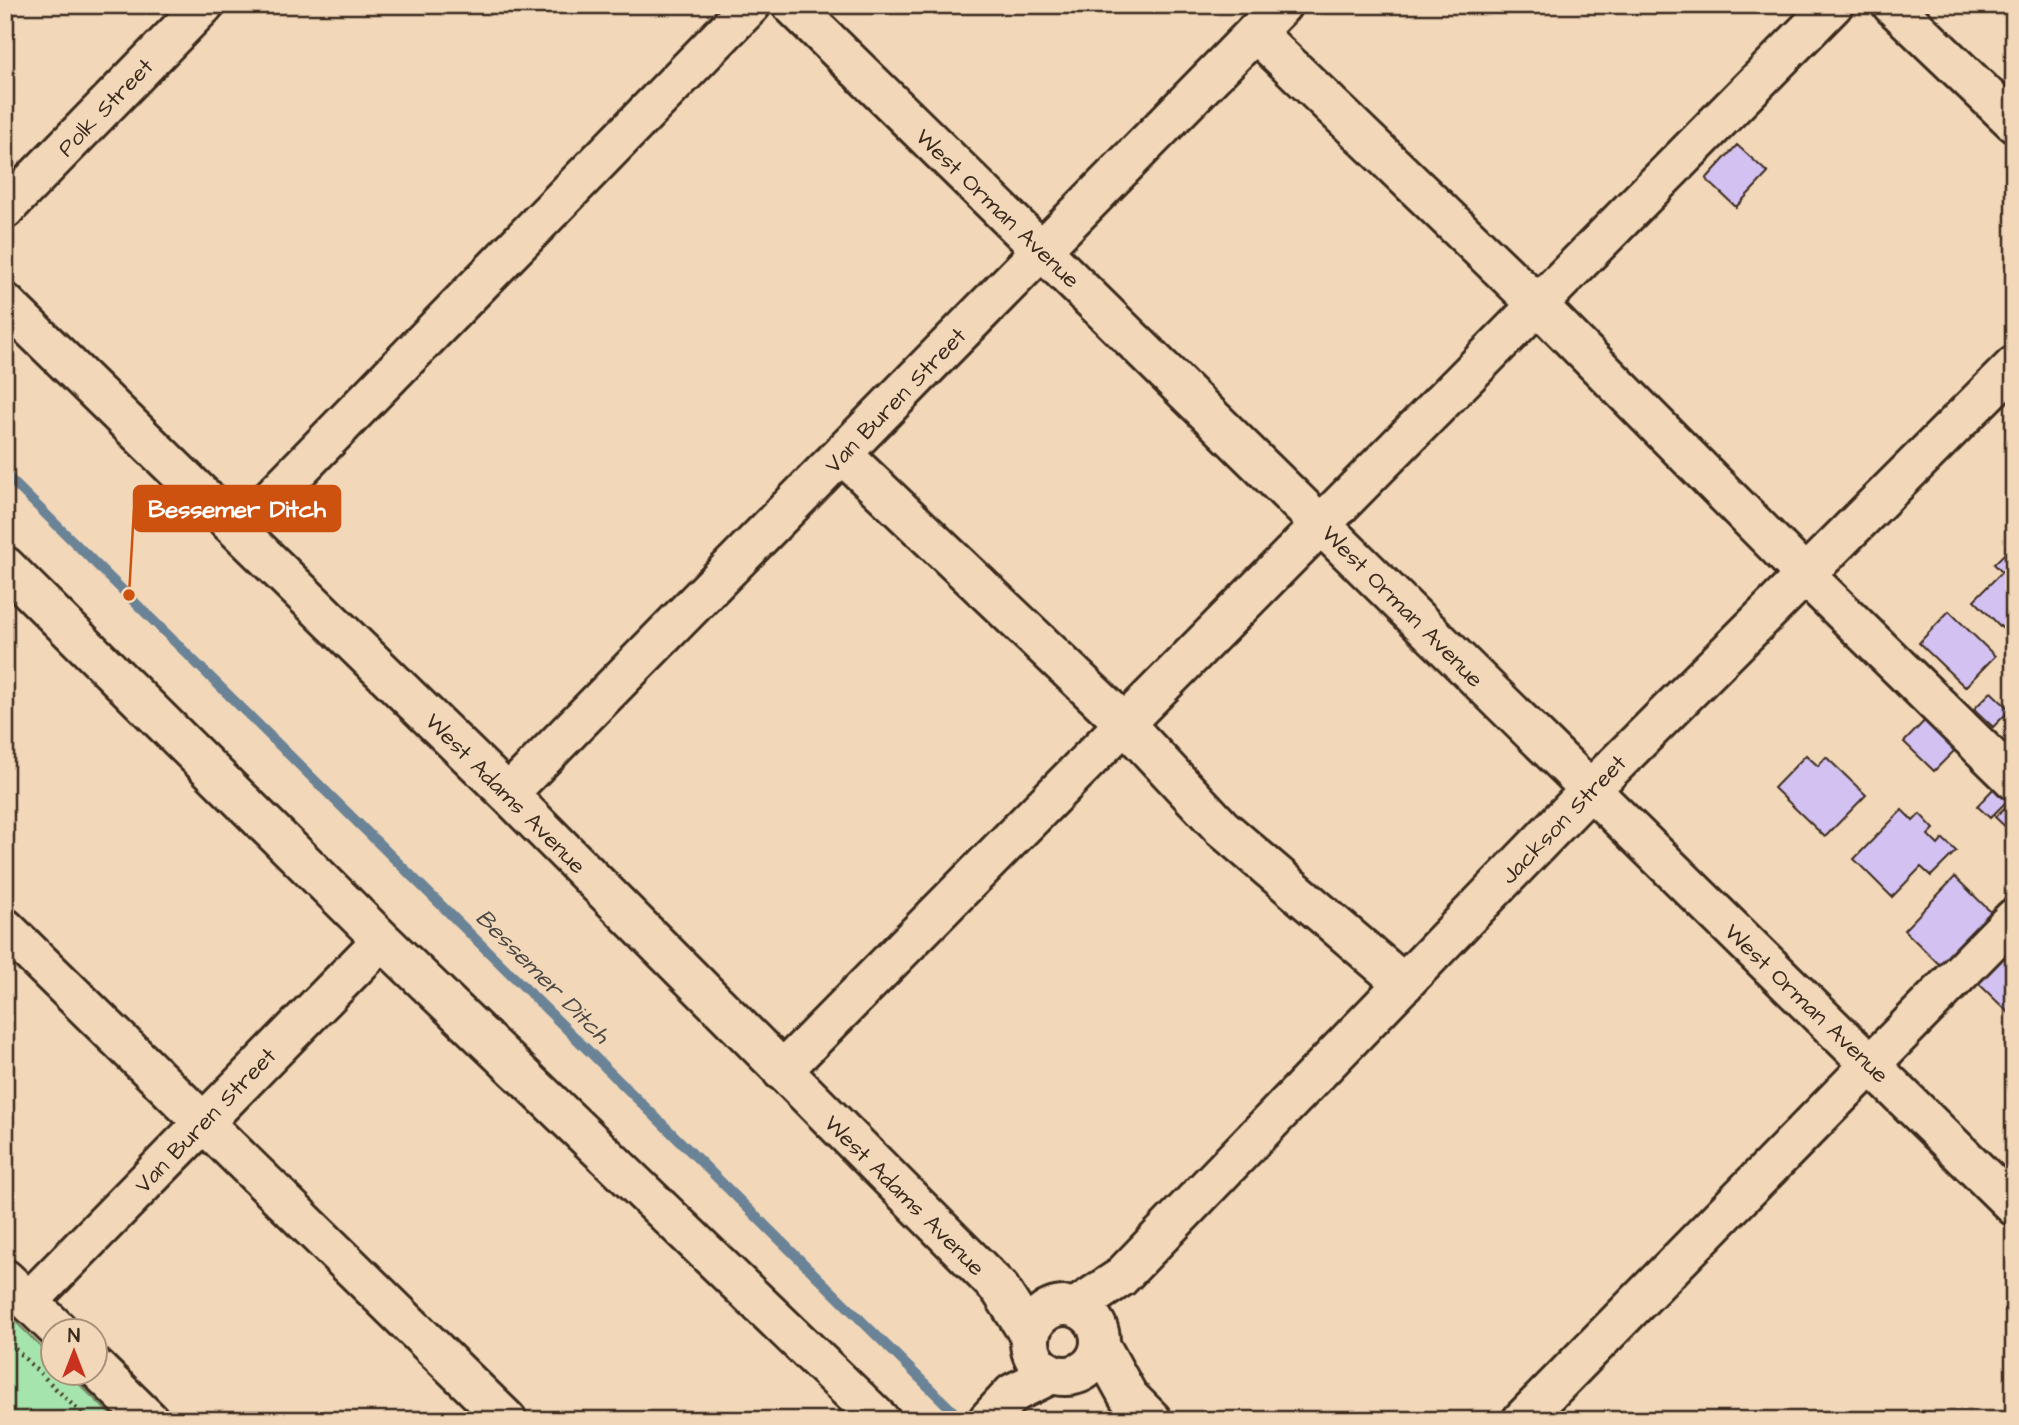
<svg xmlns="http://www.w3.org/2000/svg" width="2019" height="1425" viewBox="0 0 2019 1425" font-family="'Architects Daughter',sans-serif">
  <rect width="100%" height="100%" fill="#f2d8b9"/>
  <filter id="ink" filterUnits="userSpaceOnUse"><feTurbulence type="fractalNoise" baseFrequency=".0143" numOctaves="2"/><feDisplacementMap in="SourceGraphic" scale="14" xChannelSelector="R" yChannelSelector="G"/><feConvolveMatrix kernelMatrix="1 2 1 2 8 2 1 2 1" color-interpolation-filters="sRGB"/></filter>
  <g filter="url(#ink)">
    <path fill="#a5e4ac" stroke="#708765" stroke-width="2" d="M5,1311L52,1358V1372L68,1373L116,1420H5Z"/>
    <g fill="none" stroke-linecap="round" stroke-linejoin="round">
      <path stroke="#6a8396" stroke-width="10" d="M5,474L962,1420"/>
    </g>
    <path fill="#d3c1f2" stroke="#3b2a1e" stroke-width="2" d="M1737,145L1768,173L1736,207L1706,179Z
      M2008,550L2014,555V628L2008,634L1974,600L2002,572L1994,564Z
      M1949,611L1995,656L1965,687L1919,643Z
      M1991,692L2010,710L1993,727L1974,709Z
      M1937,708L1968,737L1934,771L1904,742Z
      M1806,755L1818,766L1826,757L1866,795L1825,837L1774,788Z
      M1996,786L2010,798L1990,818L1977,806Z
      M2014,799V835L1995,817Z
      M1902,810L1913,821L1920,814L1934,829L1928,835L1938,845L1943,839L1956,851L1931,876L1921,867L1892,897L1854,859Z
      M1955,877L1994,915L1943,968L1904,930Z
      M2014,945V1014L2012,1016L1977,982Z"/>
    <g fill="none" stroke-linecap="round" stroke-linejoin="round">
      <g stroke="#3b2a1e" stroke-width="44">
        <path id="minor" d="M792,5L2014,1206
          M1892,5L2014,122
          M1255,32L1537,304L1805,575L2014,780
          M5,209L204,5
          M5,303L508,794L1000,1289L1030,1336
          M842,454L1124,723L1222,828L1404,984
          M239,531L751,5
          M5,566L382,940L880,1420
          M508,794L1282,5
          M5,928L507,1420
          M782,1071L1833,5
          M5,1279L58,1330
          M29,1301L382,940
          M1030 1341a35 35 0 1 1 70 0a35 35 0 1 1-70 0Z
          M1076,1307L1120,1278L1590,790L2014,366
          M1100,1345L1128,1396L1152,1420
          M94,1366L149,1420
          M988,1420L1013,1393L1052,1374
          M1522,1420L2014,918"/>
      </g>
      <path stroke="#3b2a1e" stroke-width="4.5" stroke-dasharray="2 5" stroke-linecap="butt" d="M5,1339L88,1420
        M7,1341V1420"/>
      <use href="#minor" stroke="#f2d8b9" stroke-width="38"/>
    </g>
  </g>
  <g text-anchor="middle" stroke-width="6" stroke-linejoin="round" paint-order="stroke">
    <g font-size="23" fill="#3b2a1e" stroke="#f2d8b9">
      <text transform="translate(105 107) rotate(-46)" y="8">Polk Street</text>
      <text transform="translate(998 208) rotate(44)" y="8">West Orman Avenue</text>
      <text transform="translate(895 400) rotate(-46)" y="8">Van Buren Street</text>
      <text transform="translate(1403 606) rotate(45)" y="8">West Orman Avenue</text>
      <text transform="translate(506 793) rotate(45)" y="8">West Adams Avenue</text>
      <text transform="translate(1563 819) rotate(-46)" y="8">Jackson Street</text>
      <text transform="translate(1807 1003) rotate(44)" y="8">West Orman Avenue</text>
      <text transform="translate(205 1120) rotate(-46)" y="8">Van Buren Street</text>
      <text transform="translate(905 1195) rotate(45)" y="8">West Adams Avenue</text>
    </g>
    <g font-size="24" font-style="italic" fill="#4b4846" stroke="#f2d8b9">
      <text transform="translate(543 976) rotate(45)" y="8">Bessemer Ditch</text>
    </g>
  </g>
  <path fill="none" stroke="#ce520f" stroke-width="2.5" d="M129 595L134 509"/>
  <circle fill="#ce520f" stroke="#f2d8b9" stroke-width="2.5" cx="129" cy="595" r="7"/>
  <rect fill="#ce520f" stroke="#ce520f" stroke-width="2.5" x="134" y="486" width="206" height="45" rx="7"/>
  <g font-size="24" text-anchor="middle" font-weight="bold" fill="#fff">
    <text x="237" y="517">Bessemer Ditch</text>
  </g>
  <rect width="2019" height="1425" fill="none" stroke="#f2d8b9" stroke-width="28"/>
  <rect x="14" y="14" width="1991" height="1397" fill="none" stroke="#3b2a1e" stroke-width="2.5" filter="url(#ink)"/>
  <g transform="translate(74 1352)"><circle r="33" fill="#f2d8b9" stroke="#a9927b" stroke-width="2"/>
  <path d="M0-5L12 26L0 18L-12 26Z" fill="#c8321e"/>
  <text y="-10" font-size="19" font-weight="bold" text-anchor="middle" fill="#3b2a1e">N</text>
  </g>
</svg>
